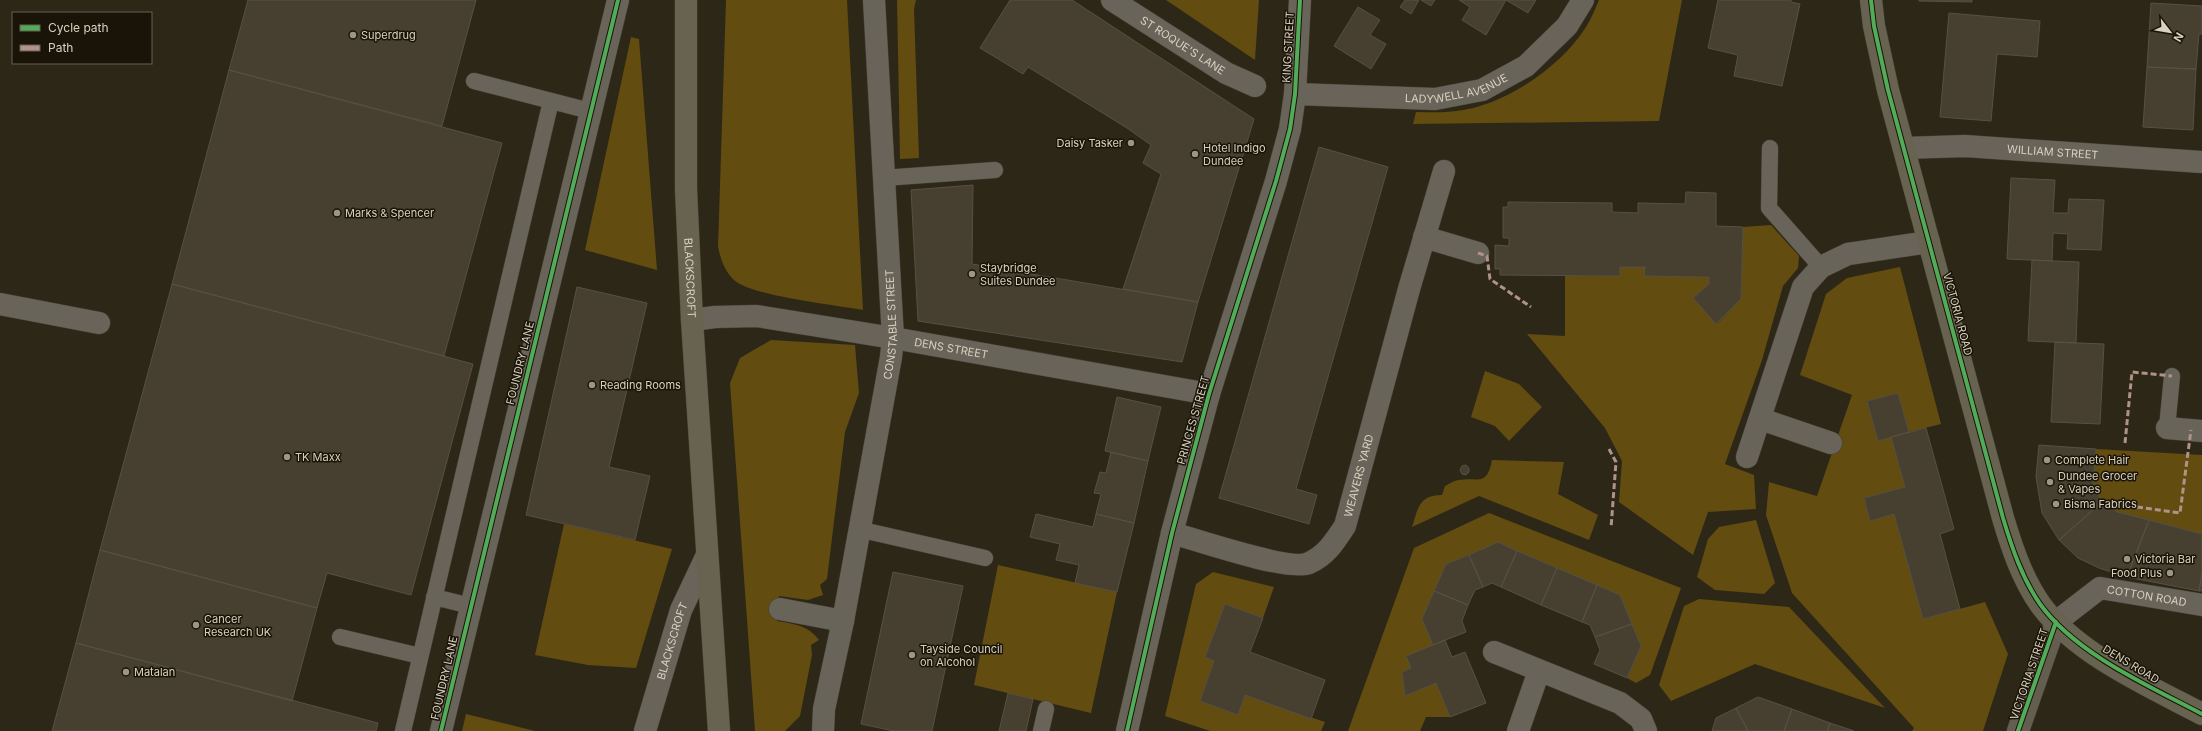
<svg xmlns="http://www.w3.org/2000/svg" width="2202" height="731" viewBox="0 0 2202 731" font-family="Inter,sans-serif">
  <rect width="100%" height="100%" fill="#2d2717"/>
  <path fill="#624c10" d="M726,0H847L863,310C836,305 751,296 734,280C724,270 721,260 718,247Z
    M897,0H916L914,9L919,158L900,159Z
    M1166,0H1259L1255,60Z
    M1599,0H1682L1659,121L1413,124L1416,112C1429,112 1443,113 1456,111C1504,106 1561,67 1586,27C1591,19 1595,9 1599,0Z
    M631,37L639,39L657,270L585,250Z
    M1771,225L1799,256L1798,268L1783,286L1762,360L1725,464L1754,475L1756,509L1708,512L1693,555L1619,502L1622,461L1605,428L1527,334L1565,336V276H1620V267H1645V276L1709,277V284L1693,298L1717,324L1741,299L1743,227Z
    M1900,267L1941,424L1909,432L1898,393L1867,401L1878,441L1891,437L1905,487L1864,498L1870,521L1894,514L1923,619L1985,602L2008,654L1983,731H1912L1914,728L1792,593L1766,515L1769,482L1817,496L1852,395L1800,375L1826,294L1847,278Z
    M771,340L855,345L859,393L845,432L827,579L820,585L823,595L808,600L779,596L777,621C794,624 808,625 819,640L811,645L812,655L800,716L785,731H755L730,383L740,358Z
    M1485,371L1519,384L1542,407L1509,441L1495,426L1471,417Z
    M2096,449L2202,455V534L2117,512L2102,502L2093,485Z
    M1492,460L1564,462L1558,494L1598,515L1589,540L1479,496L1412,527C1418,508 1419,495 1442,495L1445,486C1449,484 1455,480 1459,480C1478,477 1487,487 1492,460Z
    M1489,513L1681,588L1650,675L1636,683L1627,678L1641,646L1620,595L1498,543L1446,564L1422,619L1433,645L1411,668L1402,672L1405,696L1436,683L1450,717H1426L1420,731H1348L1414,548Z
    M1756,520L1775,583L1764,594L1715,590L1697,577L1708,539L1719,527Z
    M564,524L672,549L636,668L588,665L535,655Z
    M998,565L1117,592L1091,713L974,685Z
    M1213,572L1274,587L1263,618L1225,604L1205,657L1214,661L1200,701L1238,715L1245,695L1325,722L1321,731H1210L1165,716L1196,584Z
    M1699,599L1789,607L1885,708L1755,664L1671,701L1659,685L1684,606Z
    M466,714L535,731H462Z"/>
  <path fill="#474030" stroke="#565144" d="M248,0H476L442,126L229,70Z
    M1010,0H1072L1254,119L1198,302L1123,289L1161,174L1143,163L1151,145L1127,128L1028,67L1023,74L980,48Z
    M1405,0H1419L1411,14L1400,7Z
    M1421,0H1435L1431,6Z
    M1459,0H1506L1486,35L1462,20L1470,7Z
    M1506,0H1536L1528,13Z
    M1718,0H1791V2L1800,4L1782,86L1734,76L1738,55L1708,48Z
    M1919,0H1972V2L1919,1Z
    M2151,3L2202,6V34H2199L2196,69L2147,67Z
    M1358,7L1380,20L1370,35L1386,44L1371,69L1334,46Z
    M1949,13L2040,21L2037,57L1997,54L1991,121L1940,117Z
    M2147,67L2196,69L2193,130L2143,127Z
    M229,70L502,143L444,356L172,284Z
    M1319,147L1388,167L1296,489L1317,495L1309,524L1219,498Z
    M2011,178L2055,180L2053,213H2068L2069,199L2104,200L2101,250L2067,249L2068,234L2053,233L2052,261L2007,259Z
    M973,185L972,264L1198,302L1182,362L918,321L911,190Z
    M1686,192L1716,193V226L1743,227L1741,299L1716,324L1693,298L1709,284V277L1644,276L1645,267H1620V276L1500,275V269H1495V245L1509,246V238H1503V207H1508V202L1612,203V212L1638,213V203L1685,204Z
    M2032,260L2079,262L2076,343L2028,341Z
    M172,284L473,364L411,595L327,573L317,608L100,550Z
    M577,287L647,303L609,467L650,476L635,540L526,515Z
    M2055,342L2104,344L2100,424L2051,422Z
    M1898,393L1909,432L1878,441L1867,401Z
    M1117,397L1161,407L1148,461L1105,451Z
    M1926,428L1954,529L1940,534L1960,609L1923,619L1894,514L1870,521L1864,498L1905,487L1891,437Z
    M2039,445L2096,449L2093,484L2102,502L2059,540L2042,513L2036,477Z
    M1111,452L1148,461L1134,523L1096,514L1101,494L1094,493L1100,472L1106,473Z
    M1466,465L1469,468V472L1466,475L1462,474L1460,470L1462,466Z
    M2102,502L2117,512L2149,520L2127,577L2099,568L2078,558L2059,540Z
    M1036,514L1093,527L1096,514L1134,523L1117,592L1075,583L1079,565L1056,560L1060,544L1030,537Z
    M2149,520L2202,534V573L2199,591L2127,577Z
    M1498,542L1517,551L1501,587L1492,583L1483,587L1469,555Z
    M100,550L317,608L292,701L76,643Z
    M1517,551L1557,568L1541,605L1501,587Z
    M1469,555L1483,587L1475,590L1468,605L1434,591L1446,564Z
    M1557,568L1597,585L1582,622L1541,605Z
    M893,572L963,586L932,731H894L861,724Z
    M2202,573V591H2199Z
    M1597,585L1620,595L1632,624L1595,637L1590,625L1582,622Z
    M1434,591L1468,605L1462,621L1466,632L1433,645L1422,619Z
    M1225,604L1263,618L1250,652L1325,680L1311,719L1245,695L1238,715L1200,701L1214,661L1205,657Z
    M1632,624L1641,646L1627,678L1594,664L1600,650L1595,637Z
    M1445,640L1452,657L1465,652L1486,703L1450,717L1436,683L1405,696L1402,672L1411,668L1406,656Z
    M76,643L378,723L376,731H52Z
    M1008,693L1033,699L1026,731H999Z
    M1758,697L1792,709L1784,731H1748L1736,708Z
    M1736,708L1748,731H1712L1716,718Z
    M1792,709L1830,723L1827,731H1784Z
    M1830,723L1854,731H1827Z"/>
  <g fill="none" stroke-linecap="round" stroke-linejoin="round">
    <g stroke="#484237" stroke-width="17">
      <path id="service" d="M474,81L590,111
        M1770,148L1769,208L1821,267
        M883,178L995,170
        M2167,428L2172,376
        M858,529L985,558
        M434,597L471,606
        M340,637L420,656
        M403,731L551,101
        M1041,731L1046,709"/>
    </g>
    <g stroke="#484237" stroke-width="23">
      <g id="minor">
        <path id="s1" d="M1112,0L1226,73L1255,86"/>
        <path id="s2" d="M1295,94L1435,99L1482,90L1526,66L1567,26L1583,0"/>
        <path id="s3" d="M1904,148L1965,146L2202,162"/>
        <path d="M1424,237L1478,253"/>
        <path d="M0,304L99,323"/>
        <path id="s4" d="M692,320L715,317L757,316L893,338L1209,394"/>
        <path d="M1761,419L1831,443"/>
        <path d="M2167,428L2202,431"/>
        <path d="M1747,457L1803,287L1821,267L1848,254L1929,242"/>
        <path id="s5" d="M1172,533C1197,540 1290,572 1309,563C1327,555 1335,541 1345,526L1409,289L1444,171"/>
        <path d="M780,609L843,621"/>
        <path id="s6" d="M2056,622L2100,588L2202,605"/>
        <path d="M1494,652L1620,703L1641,719L1646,731"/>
        <path d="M441,731L618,0"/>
        <path id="s7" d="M823,731L824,709L843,621L891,357L893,338L874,0"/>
        <path d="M1518,731L1539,671"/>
      </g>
    </g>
    <g stroke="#484237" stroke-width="23">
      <g id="tertiary">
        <path id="s8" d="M645,731L681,610L707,555"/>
        <path d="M1127,731L1172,533L1209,394L1276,181L1290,129L1295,94L1300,0"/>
      </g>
    </g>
    <g stroke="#484237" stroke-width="23">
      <path id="secondary" d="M2018,731L2056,622"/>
    </g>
    <g stroke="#484237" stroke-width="23">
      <g id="primary">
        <path id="s9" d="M686,0V189L692,320L719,731"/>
        <path d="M1871,0L1874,26L1888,90L2003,518C2012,548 2022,578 2040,604C2076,654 2149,686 2202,714"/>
      </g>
    </g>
    <use href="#service" stroke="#696459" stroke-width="16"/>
    <use href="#minor" stroke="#696459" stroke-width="22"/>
    <use href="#tertiary" stroke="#696459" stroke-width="22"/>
    <use href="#secondary" stroke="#645e50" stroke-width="22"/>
    <use href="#primary" stroke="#686250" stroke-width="22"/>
    <path stroke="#af9288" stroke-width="3" stroke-dasharray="6 3" stroke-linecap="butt" d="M1478,253L1487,256L1490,279L1531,307
      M2125,443L2132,372L2172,376
      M1609,449L1616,462L1611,528
      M2137,507L2180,513L2191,430"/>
    <g stroke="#1a1408" stroke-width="6">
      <path id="cycleway" d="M1871,0L1874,26L1888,90L2003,518C2012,548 2022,578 2040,604C2076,654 2149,686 2202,714
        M441,731L618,0
        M1127,731L1172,533L1209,394L1276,181L1290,129L1295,94L1300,0
        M2018,731L2056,622"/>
    </g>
    <use href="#cycleway" stroke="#51ab58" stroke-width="4"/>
  </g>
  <g fill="#9c9685" stroke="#1a1408" stroke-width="1.5">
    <circle cx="353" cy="35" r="4"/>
    <circle cx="1131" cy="143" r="4"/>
    <circle cx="1195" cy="154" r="4"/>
    <circle cx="337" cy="213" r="4"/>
    <circle cx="972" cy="274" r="4"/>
    <circle cx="592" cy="385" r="4"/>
    <circle cx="287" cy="457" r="4"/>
    <circle cx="2047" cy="460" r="4"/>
    <circle cx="2050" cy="482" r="4"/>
    <circle cx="2056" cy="504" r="4"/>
    <circle cx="2127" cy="559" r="4"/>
    <circle cx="2170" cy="573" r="4"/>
    <circle cx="196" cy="625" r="4"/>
    <circle cx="912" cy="655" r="4"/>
    <circle cx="126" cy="672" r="4"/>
  </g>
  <g text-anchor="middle" stroke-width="3" stroke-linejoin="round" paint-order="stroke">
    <g font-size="11" fill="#d8d1c0" stroke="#1a1408" text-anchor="start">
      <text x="361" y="39">Superdrug</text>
      <text x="1123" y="147" text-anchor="end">Daisy Tasker</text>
      <text x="1203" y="152">Hotel Indigo<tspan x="1203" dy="13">Dundee</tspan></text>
      <text x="345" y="217">Marks &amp; Spencer</text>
      <text x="980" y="272">Staybridge<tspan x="980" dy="13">Suites Dundee</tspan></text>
      <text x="600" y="389">Reading Rooms</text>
      <text x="295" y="461">TK Maxx</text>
      <text x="2055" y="464">Complete Hair</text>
      <text x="2058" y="480">Dundee Grocer<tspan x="2058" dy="13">&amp; Vapes</tspan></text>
      <text x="2064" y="508">Bisma Fabrics</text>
      <text x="2135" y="563">Victoria Bar</text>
      <text x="2162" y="577" text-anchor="end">Food Plus</text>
      <text x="204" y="623">Cancer<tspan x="204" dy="13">Research UK</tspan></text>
      <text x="920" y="653">Tayside Council<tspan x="920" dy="13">on Alcohol</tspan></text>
      <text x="134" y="676">Matalan</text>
    </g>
    <g font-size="11" fill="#d8d1c0" stroke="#1a1408">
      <text dy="4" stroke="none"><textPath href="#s1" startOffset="84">ST ROQUE'S LANE</textPath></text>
      <text transform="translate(1288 47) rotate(-87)" y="4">KING STREET</text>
      <text dy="4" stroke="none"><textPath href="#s2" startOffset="163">LADYWELL AVENUE</textPath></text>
      <text dy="4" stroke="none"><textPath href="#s3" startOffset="149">WILLIAM STREET</textPath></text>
      <text dy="4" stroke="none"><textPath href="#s9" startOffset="278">BLACKSCROFT</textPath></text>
      <text transform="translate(1958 314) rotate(75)" y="4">VICTORIA ROAD</text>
      <text dy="4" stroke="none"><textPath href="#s7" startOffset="413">CONSTABLE STREET</textPath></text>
      <text dy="4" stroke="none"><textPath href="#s4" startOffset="262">DENS STREET</textPath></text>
      <text transform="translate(520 363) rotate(-76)" y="4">FOUNDRY LANE</text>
      <text transform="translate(1193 420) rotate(-74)" y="4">PRINCES STREET</text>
      <text dy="4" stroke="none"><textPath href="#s5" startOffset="246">WEAVERS YARD</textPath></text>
      <text dy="4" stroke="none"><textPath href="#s6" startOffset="103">COTTON ROAD</textPath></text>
      <text dy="4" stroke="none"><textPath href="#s8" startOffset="94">BLACKSCROFT</textPath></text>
      <text transform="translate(2131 664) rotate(31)" y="4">DENS ROAD</text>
      <text transform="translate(2029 674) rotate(-71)" y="4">VICTORIA STREET</text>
      <text transform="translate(444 678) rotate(-77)" y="4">FOUNDRY LANE</text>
    </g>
  </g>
  <rect x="12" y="12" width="140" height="52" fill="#1a1408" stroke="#666052"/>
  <rect x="20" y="25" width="20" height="6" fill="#51ab58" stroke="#666052"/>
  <text x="48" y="32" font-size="12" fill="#d8d1c0">Cycle path</text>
  <rect x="20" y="45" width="20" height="6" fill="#af9288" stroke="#666052"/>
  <text x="48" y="52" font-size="12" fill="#d8d1c0">Path</text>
  <g transform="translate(2170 32) rotate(121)" stroke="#1a1408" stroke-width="3" paint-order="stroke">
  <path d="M0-3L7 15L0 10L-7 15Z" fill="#d8d1c0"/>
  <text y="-6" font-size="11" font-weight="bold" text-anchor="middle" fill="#d8d1c0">N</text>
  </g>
</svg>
